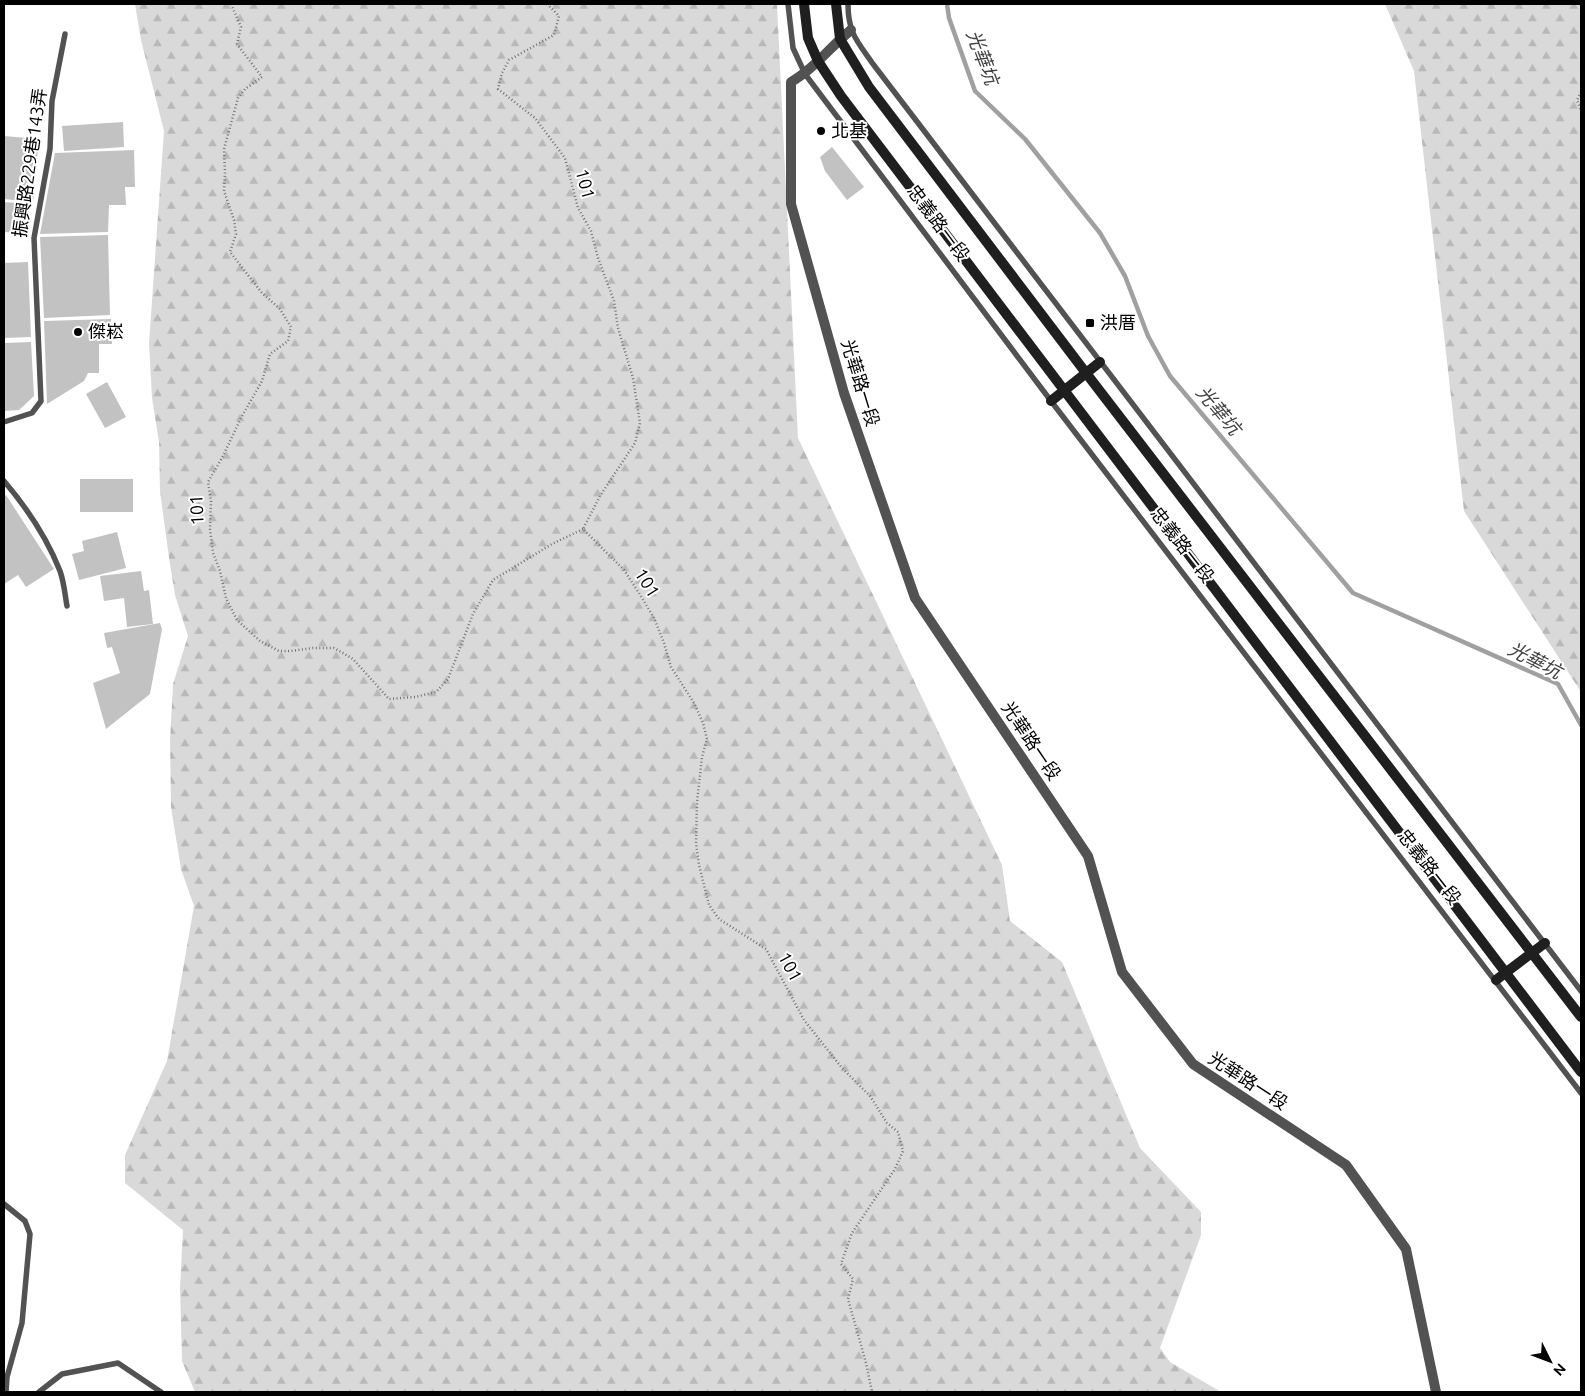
<svg xmlns="http://www.w3.org/2000/svg" width="1585" height="1396" viewBox="0 0 1585 1396" font-family="Ubuntu,'Noto Sans TC',sans-serif">
  <defs>
    <pattern id="forest-firs" width="22" height="20" patternUnits="userSpaceOnUse" patternTransform="scale(1.25)"><rect width="22" height="20" fill="#d9d9d9"/><path d="M5 1l3.5 6h-7zM16 11l3.5 6h-7z" fill="#b8b8b8"/></pattern>
  </defs>
  <rect width="100%" height="100%" fill="#fff"/>
  <path fill="url(#forest-firs)" d="M135,4H777L798,438L1002,865L1010,921L1062,962L1140,1148L1201,1212V1235L1160,1348L1170,1362L1221,1392H195L182,1361L180,1287L183,1230L125,1183V1155L167,1061L194,906L181,869L171,807L170,740L173,684L188,636L175,595L169,558L160,491L159,442L152,398L149,343L164,131L141,40Z
    M1385,4H1581V692L1464,511L1414,71Z"/>
  <g fill="none" stroke-linecap="round" stroke-linejoin="round">
    <path stroke="#a0a0a0" stroke-width="4.5" d="M947,4L949,18L975,91L1025,139L1100,233L1125,276L1148,336L1170,376L1353,593L1558,684L1581,725"/>
  </g>
  <path fill="#c2c2c2" d="M123,122L124,147L64,151L62,126Z
    M4,136L39,139L33,202L4,199Z
    M832,147L864,187L847,200L825,171L820,157Z
    M134,150L135,187H125L126,205H109L108,232L40,234L55,153Z
    M4,202L29,204L27,225L24,233L4,232Z
    M108,235L110,315L44,318L40,237Z
    M28,262L31,337L4,338V263Z
    M111,319L112,344H99V373H88L84,381L47,404L44,321Z
    M31,342L34,396L19,410L4,411V343Z
    M107,382L126,417L105,428L86,394Z
    M80,479H133V512H80Z
    M6,495L54,569L26,587L18,575L4,584V497Z
    M117,532L126,568L79,580L72,554L84,551L82,541Z
    M141,571L144,591L149,590L153,624L127,627L124,598L104,601L100,576Z
    M160,623L162,629L150,694L106,729L93,683L120,673L112,647L107,648L104,633Z"/>
  <g fill="none" stroke-linecap="round" stroke-linejoin="round">
    <path stroke="#747474" stroke-width="2.5" stroke-dasharray="1 2.5" stroke-linecap="butt" d="M231,4L241,27L237,44L262,77L245,89L238,98L224,149L225,173L224,191L234,220L236,234L230,252L262,293L280,309L291,327L288,341L270,354L262,381L241,418L222,458L208,482L211,501L210,529L213,553L220,571L226,598L237,620L260,641L279,651H291L313,648H334L353,659L389,699L415,697L436,692L448,679L473,614L493,580L552,544L583,529
      M547,4L559,16L554,35L509,60L502,73L498,89L535,118L565,158L578,208L591,231L598,258L614,301L618,328L633,378L640,423L635,443L600,496L583,529L624,570L639,593L654,618L664,643L671,667L694,703L703,723L707,739L702,757L697,802L696,843L699,865L709,905L719,919L766,949L804,1020L842,1068L870,1096L887,1123L898,1132L903,1151L895,1169L852,1233L841,1264L853,1279L848,1299L866,1363L872,1392
      M1581,92L1577,100L1581,111"/>
    <path stroke="#525252" stroke-width="5.5" d="M788,4L793,48L805,74L1051,401L1581,1093
      M848,4C848,33 857,41 873,64L1581,991
      M4,422L32,413L41,401L34,238L50,149L52,101L65,34
      M4,481C27,508 47,538 60,571C64,582 65,595 67,606
      M4,1204L25,1221L30,1234L22,1323L7,1377L6,1392
      M39,1392L62,1374L118,1363L161,1392"/>
    <path stroke="#525252" stroke-width="10" d="M851,30C830,47 814,69 791,82V204L844,393L915,598L1088,856L1122,972L1193,1064L1346,1165L1406,1249L1436,1392"/>
    <path stroke="#1f1f1f" stroke-width="10" d="M804,4L808,38L818,61L841,96L1581,1072
      M836,4L840,39L869,87L1086,373L1581,1017
      M1051,401L1100,362
      M1496,980L1545,943"/>
  </g>
  <g fill="#000" stroke="#fff" stroke-width="2">
    <circle cx="821" cy="131" r="5"/>
    <rect x="1085" y="318" width="10" height="10" rx="2.5"/>
    <circle cx="78" cy="332" r="5"/>
  </g>
  <g text-anchor="middle" stroke-width="4" stroke-linejoin="round" paint-order="stroke">
    <g font-size="18" fill="#000" stroke="#fff" text-anchor="start">
      <text x="831" y="137">北基</text>
      <text x="1100" y="329">洪厝</text>
      <text x="88" y="338">傑崧</text>
    </g>
    <g font-size="18" fill="#000" stroke="#fff">
      <text transform="translate(30 163) rotate(-82)" y="6">振興路229巷143弄</text>
      <text transform="translate(585 184) rotate(75)" y="6">101</text>
      <text transform="translate(938 223) rotate(53)" y="6">忠義路一段</text>
      <text transform="translate(860 383) rotate(73)" y="6">光華路一段</text>
      <text transform="translate(197 510) rotate(-93)" y="6">101</text>
      <text transform="translate(1182 545) rotate(52)" y="6">忠義路一段</text>
      <text transform="translate(647 583) rotate(58)" y="6">101</text>
      <text transform="translate(1031 741) rotate(56)" y="6">光華路一段</text>
      <text transform="translate(1429 867) rotate(52)" y="6">忠義路一段</text>
      <text transform="translate(790 967) rotate(62)" y="6">101</text>
      <text transform="translate(1248 1081) rotate(33)" y="6">光華路一段</text>
    </g>
    <g font-size="19" font-style="italic" fill="#414141" stroke="#fff">
      <text transform="translate(983 57) rotate(69)" y="7">光華坑</text>
      <text transform="translate(1219 410) rotate(50)" y="7">光華坑</text>
      <text transform="translate(1535 660) rotate(27)" y="7">光華坑</text>
    </g>
  </g>
  <rect width="1585" height="1396" fill="none" stroke="#000000" stroke-width="10"/>
  <g transform="translate(1550 1361) rotate(132)" stroke="#ffffff" stroke-width="4" paint-order="stroke">
  <path d="M0-4L9 19L0 12L-9 19Z" fill="#000000"/>
  <text y="-8" font-size="14" font-weight="bold" text-anchor="middle" fill="#000000">N</text>
  </g>
</svg>
